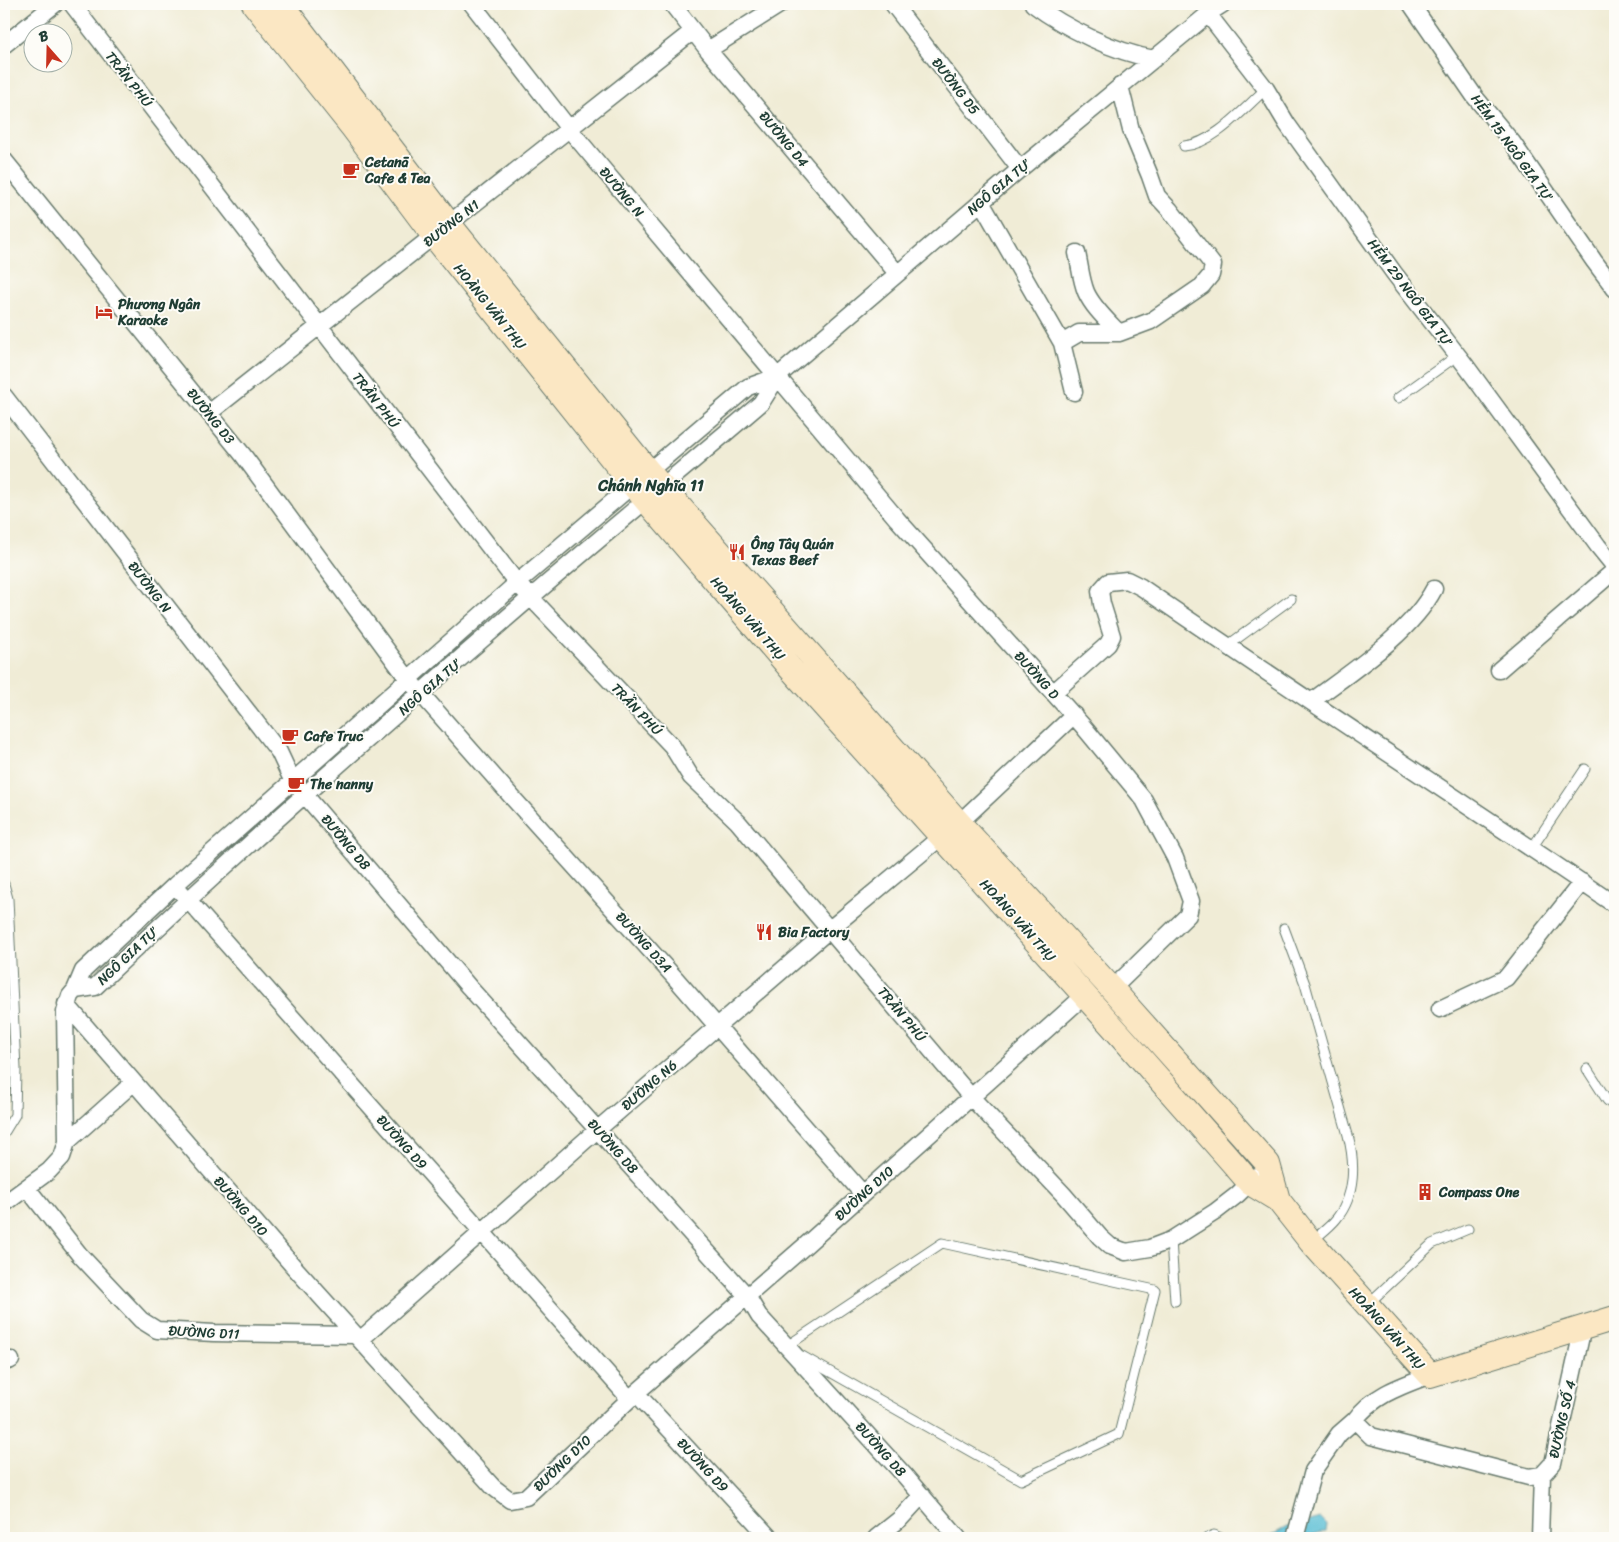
<svg xmlns="http://www.w3.org/2000/svg" width="1619" height="1542" viewBox="0 0 1619 1542" font-family="Sriracha,sans-serif">
  <rect width="100%" height="100%" fill="#fdfcf7"/>
  <filter id="ink" filterUnits="userSpaceOnUse"><feTurbulence type="fractalNoise" baseFrequency=".02" numOctaves="2"/><feDisplacementMap in="SourceGraphic" scale="10" xChannelSelector="R" yChannelSelector="G"/><feConvolveMatrix kernelMatrix="1 2 1 2 8 2 1 2 1" color-interpolation-filters="sRGB"/></filter>
  <filter id="wash" filterUnits="userSpaceOnUse"><feTurbulence type="fractalNoise" baseFrequency=".0096" numOctaves="4" result="noise"/><feDisplacementMap in="SourceGraphic" scale="20" xChannelSelector="R" yChannelSelector="G"/><feGaussianBlur stdDeviation="1.12" result="paint"/><feColorMatrix in="noise" values="0 0 0 0 0 0 0 0 0 0 0 0 0 0 0 0 0 1.4 0 .05"/><feComposite in="paint" operator="in"/></filter>
  <g filter="url(#wash)">
    <rect width="100%" height="100%" fill="#f0ecd6"/>
    <path fill="#56bdd4" stroke="#3a7d84" d="M1320,1518L1326,1524L1325,1531L1302,1538H1266L1287,1527Z"/>
  </g>
  <g filter="url(#ink)">
    <g fill="none" stroke-linecap="round" stroke-linejoin="round">
      <g stroke="#687a6d" stroke-width="11">
        <path id="lane" d="M1184,146C1214,144 1244,108 1266,89
          M1398,398L1458,355
          M1227,646L1291,599
          M1532,848L1585,769
          M4,884L8,899L16,1069L15,1115L4,1133
          M1284,928L1305,984L1348,1135C1355,1162 1356,1195 1337,1218C1330,1227 1320,1234 1311,1242
          M1587,1069L1607,1100L1615,1107
          M1171,1240L1175,1301
          M1368,1304L1432,1244L1468,1229
          M787,1346L942,1243L1155,1290L1119,1434L1021,1480L802,1356
          M1207,1538L1214,1535L1221,1538"/>
      </g>
      <g stroke="#687a6d" stroke-width="19">
        <path id="street" d="M72,4L517,583L672,746L691,777L738,822L971,1097L1063,1194L1100,1237L1110,1246L1126,1252L1150,1248L1171,1240L1215,1212L1237,1195L1257,1176
          M472,4L570,130L897,519L1082,725L1144,800L1175,858L1191,901L1188,915L1112,989
          M672,4L708,50L897,273
          M893,4L1020,169
          M1033,4C1065,28 1114,52 1154,59
          M1411,4L1475,97L1512,142L1594,261L1615,289
          M1208,14L1266,89L1287,124L1394,273L1466,366L1598,546L1615,567
          M4,45L55,4
          M708,50L781,4
          M4,160L243,455L408,679L511,796L676,979L863,1194
          M981,202L1062,343
          M1077,253C1080,266 1081,280 1086,292C1093,308 1108,321 1119,333
          M1074,392L1062,343L1079,333H1119L1151,321L1202,286L1211,275L1213,265L1170,210L1157,196L1150,176L1131,130L1120,86
          M4,396L279,752L292,780L469,987L747,1296L759,1316L905,1476L958,1538
          M209,413L693,31
          M1499,670L1615,570
          M1053,693L1108,644L1112,636L1102,604L1100,591L1108,582L1127,580L1141,587C1298,695 1458,798 1615,905
          M1312,701C1352,671 1411,633 1434,589
          M959,823L1074,715
          M180,891L629,1398
          M75,990L95,987C236,853 383,725 530,598C606,533 684,469 761,403L778,376L1020,169L1212,11L1223,4
          M66,1004L294,1267L493,1487L510,1500L526,1497L636,1393L807,1244L1085,995
          M1440,1009L1506,978L1582,882
          M67,1142L133,1083
          M27,1188L79,1254L141,1320L157,1330L214,1333L355,1335
          M4,1204L49,1171L62,1157L67,1142L65,1012L70,996L75,990L83,971L175,885L517,583L748,387L778,376
          M360,1340L597,1130L830,929L942,836
          M4,1362L11,1360
          M1430,1375C1401,1386 1373,1395 1355,1420L1371,1436L1529,1477L1542,1475
          M636,1393L770,1538
          M876,1538L900,1519L922,1495
          M1295,1538L1313,1471L1339,1434L1355,1420
          M1540,1538L1542,1475L1553,1463L1583,1327"/>
      </g>
      <g stroke="#687a6d" stroke-width="26">
        <path id="secondary" d="M254,4L353,128L434,236L633,485L790,668L1122,1037L1232,1162L1250,1183L1278,1200L1311,1242L1430,1375L1615,1318
          M281,4L449,224L648,471L959,823L1112,989L1268,1164L1278,1200"/>
      </g>
      <use href="#lane" stroke="#fff" stroke-width="9"/>
      <use href="#street" stroke="#fff" stroke-width="16"/>
      <use href="#secondary" stroke="#fbe7c3" stroke-width="24"/>
    </g>
  </g>
  <defs>
    <g id="cafe-bare" transform="scale(1.35)"><path d="M-5.5-4.5H6V0H3Q3 3.5 0 3.5H-2.5Q-5.5 3.5-5.5 0ZM3-3.2v2h1.7v-2ZM-6 4.5H4V6H-6Z" fill="#c8321e" stroke="#fdfcf7" stroke-width="2.5" paint-order="stroke"/></g>
    <g id="hotel-bare" transform="scale(1.35)"><path d="M-6-4.5h1.5V1H6V5H4.5V3h-9V5H-6ZM-4 0a1.8 1.8 0 1 1 3.6 0ZM.5 0V-2.5h3Q6-2.5 6 0Z" fill="#c8321e" stroke="#fdfcf7" stroke-width="2.5" paint-order="stroke"/></g>
    <g id="restaurant-bare" transform="scale(1.35)"><path d="M-5-6h1v4h1v-4h1v4h1v-4h1v5L-1.5 .5V6h-2V.5L-5-1ZM5-6V6H3V1.5H1.5Q1.5-4 5-6Z" fill="#c8321e" stroke="#fdfcf7" stroke-width="2.5" paint-order="stroke"/></g>
    <g id="building-bare" transform="scale(1.35)"><path d="M-4-6H4V6H1V3H-1V6H-4ZM-2.5-4.3h1.7v1.8h-1.7ZM.8-4.3h1.7v1.8H.8ZM-2.5-1h1.7V.8h-1.7ZM.8-1h1.7V.8H.8Z" fill="#c8321e" stroke="#fdfcf7" stroke-width="2.5" paint-order="stroke"/></g>
  </defs>
  <g fill-rule="evenodd">
    <use href="#cafe-bare" x="351" y="170"/>
    <use href="#hotel-bare" x="104" y="312"/>
    <use href="#restaurant-bare" x="737" y="552"/>
    <use href="#cafe-bare" x="290" y="736"/>
    <use href="#cafe-bare" x="296" y="784"/>
    <use href="#restaurant-bare" x="764" y="932"/>
    <use href="#building-bare" x="1425" y="1192"/>
  </g>
  <g text-anchor="middle" stroke-width="4" stroke-linejoin="round" paint-order="stroke">
    <g font-size="14" fill="#1f3d34" stroke="#fdfcf7">
      <text transform="translate(129 79) rotate(52)" y="5">TRẦN PHÚ</text>
      <text transform="translate(956 86) rotate(52)" y="5">ĐƯỜNG D5</text>
      <text transform="translate(784 139) rotate(50)" y="5">ĐƯỜNG D4</text>
      <text transform="translate(1512 147) rotate(54)" y="5">HẺM 15 NGÔ GIA TỰ</text>
      <text transform="translate(998 187) rotate(-40)" y="5">NGÔ GIA TỰ</text>
      <text transform="translate(622 192) rotate(50)" y="5">ĐƯỜNG N</text>
      <text transform="translate(451 223) rotate(-38)" y="5">ĐƯỜNG N1</text>
      <text transform="translate(1410 292) rotate(53)" y="5">HẺM 29 NGÔ GIA TỰ</text>
      <text transform="translate(490 306) rotate(51)" y="5">HOÀNG VĂN THỤ</text>
      <text transform="translate(376 400) rotate(52)" y="5">TRẦN PHÚ</text>
      <text transform="translate(211 416) rotate(51)" y="5">ĐƯỜNG D3</text>
      <text transform="translate(150 587) rotate(52)" y="5">ĐƯỜNG N</text>
      <text transform="translate(748 618) rotate(49)" y="5">HOÀNG VĂN THỤ</text>
      <text transform="translate(1037 675) rotate(48)" y="5">ĐƯỜNG D</text>
      <text transform="translate(429 687) rotate(-41)" y="5">NGÔ GIA TỰ</text>
      <text transform="translate(637 709) rotate(46)" y="5">TRẦN PHÚ</text>
      <text transform="translate(346 842) rotate(50)" y="5">ĐƯỜNG D8</text>
      <text transform="translate(1018 920) rotate(48)" y="5">HOÀNG VĂN THỤ</text>
      <text transform="translate(644 942) rotate(48)" y="5">ĐƯỜNG D3A</text>
      <text transform="translate(127 956) rotate(-43)" y="5">NGÔ GIA TỰ</text>
      <text transform="translate(902 1014) rotate(50)" y="5">TRẦN PHÚ</text>
      <text transform="translate(649 1085) rotate(-41)" y="5">ĐƯỜNG N6</text>
      <text transform="translate(402 1142) rotate(48)" y="5">ĐƯỜNG D9</text>
      <text transform="translate(613 1146) rotate(48)" y="5">ĐƯỜNG D8</text>
      <text transform="translate(864 1193) rotate(-42)" y="5">ĐƯỜNG D10</text>
      <text transform="translate(241 1206) rotate(49)" y="5">ĐƯỜNG D10</text>
      <text transform="translate(1387 1328) rotate(48)" y="5">HOÀNG VĂN THỤ</text>
      <text transform="translate(204 1332) rotate(3)" y="5">ĐƯỜNG D11</text>
      <text transform="translate(1562 1419) rotate(-77)" y="5">ĐƯỜNG SỐ 4</text>
      <text transform="translate(881 1449) rotate(48)" y="5">ĐƯỜNG D8</text>
      <text transform="translate(562 1463) rotate(-44)" y="5">ĐƯỜNG D10</text>
      <text transform="translate(703 1465) rotate(47)" y="5">ĐƯỜNG D9</text>
    </g>
    <g font-size="14" font-weight="bold" fill="#1f3d34" stroke="#fdfcf7" text-anchor="start">
      <text x="365" y="167">Cetanā<tspan x="365" dy="16">Cafe &amp; Tea</tspan></text>
      <text x="118" y="309">Phương Ngân<tspan x="118" dy="16">Karaoke</tspan></text>
      <text x="751" y="549">Ông Tây Quán<tspan x="751" dy="16">Texas Beef</tspan></text>
      <text x="304" y="741">Cafe Truc</text>
      <text x="310" y="789">The nanny</text>
      <text x="778" y="937">Bia Factory</text>
      <text x="1439" y="1197">Compass One</text>
    </g>
    <g font-size="16" font-weight="bold" fill="#1f3d34" stroke="#fdfcf7">
      <text x="651" y="491">Chánh Nghĩa 11</text>
    </g>
  </g>
  <rect width="1619" height="1542" fill="none" stroke="#fdfcf7" stroke-width="20"/>
  <g transform="translate(48 48) rotate(340)"><circle r="24" fill="#fdfcf7" stroke="#a4b0a9"/>
  <path d="M0-4L9 19L0 12L-9 19Z" fill="#c8321e"/>
  <text y="-8" font-size="14" font-weight="bold" text-anchor="middle" fill="#1f3d34">B</text>
  </g>
</svg>
